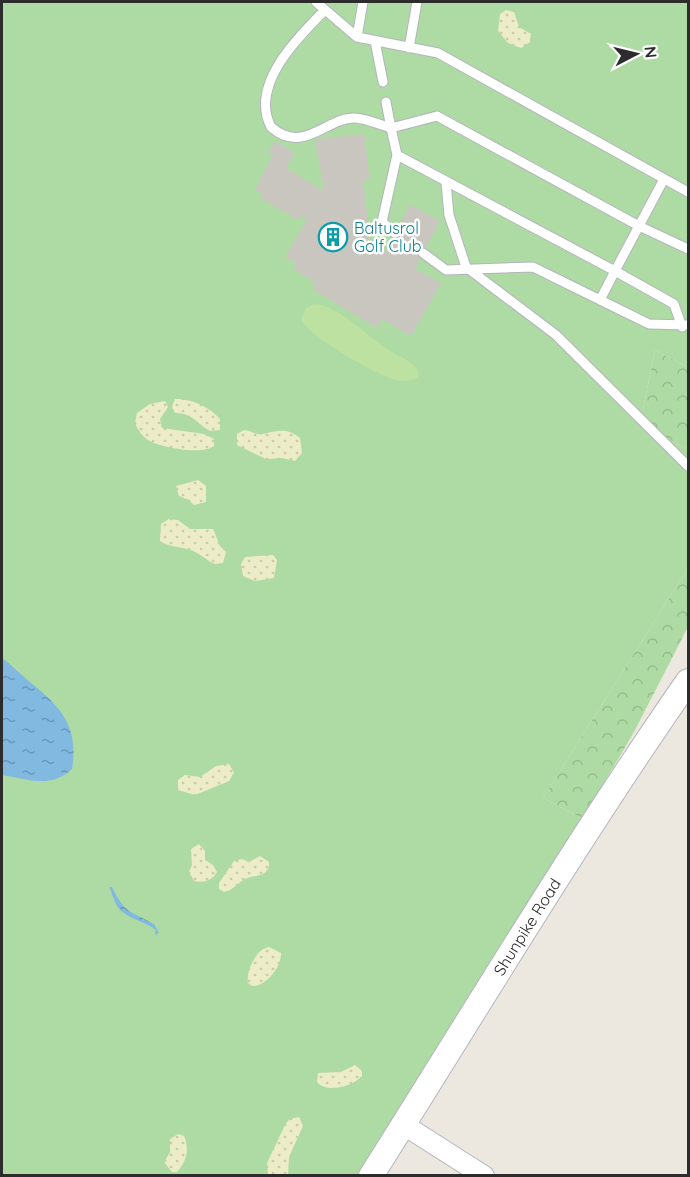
<svg xmlns="http://www.w3.org/2000/svg" width="690" height="1177" viewBox="0 0 690 1177" font-family="Quicksand,sans-serif">
  <defs>
    <pattern id="forest-crowns" width="20" height="18" patternUnits="userSpaceOnUse" patternTransform="scale(1.5)"><rect width="20" height="18" fill="#aedba4"/><path d="M2 6a3 3 0 1 1 6 0M12 15a3 3 0 1 1 6 0" fill="none" stroke="#96bc8d"/></pattern>
    <pattern id="sand-dots" width="8" height="8" patternUnits="userSpaceOnUse" patternTransform="scale(1.5)"><rect width="8" height="8" fill="#ececc8"/><path d="M2 2h.1M6 6h.1" fill="none" stroke="#cbcbac" stroke-width="1.8" stroke-linecap="round"/></pattern>
    <pattern id="water-ripples" width="26" height="14" patternUnits="userSpaceOnUse" patternTransform="scale(1.5)"><rect width="26" height="14" fill="#81b9e0"/><path d="M2 4q2-2 4 0t4 0M15 11q2-2 4 0t4 0" fill="none" stroke="#6a97b6"/></pattern>
  </defs>
  <rect width="100%" height="100%" fill="#ece8e0"/>
  <path fill="#aedba4" d="M2,2H688V367L655,350L640,424L688,450V568L543,798L583,819L358,1175L2,1176Z"/>
  <path fill="url(#forest-crowns)" d="M655,350L688,367V450L640,424Z
    M688,568V627L634,732L583,819L543,798Z"/>
  <path fill="url(#sand-dots)" d="M506,10L514,12L519,27L531,34L530,42L521,48L508,43L498,31L500,14Z
    M175,399C190,398 210,407 220,419V430L210,431C198,424 191,412 175,413L172,407Z
    M165,401L168,407L160,419L162,428L204,434L214,439V446C202,455 168,448 154,443C145,440 138,431 135,423L137,413L150,404Z
    M244,430C250,430 257,436 263,434C277,431 286,427 300,438L302,453L295,461L282,458L266,459L237,445V434Z
    M198,480L206,486V502L194,505L189,500L179,496L176,486Z
    M169,519L178,520L190,529H213L220,546L226,552L223,563L215,564C207,561 201,554 193,551C182,546 170,548 160,541L161,524Z
    M273,555L277,560L274,578L255,581L243,576L241,564L245,557Z
    M229,764L234,772L229,781L195,795L178,790V780L185,775L200,777L216,766Z
    M199,844L205,851V860L213,865L217,872C212,881 203,883 194,881L189,872L192,865L191,849Z
    M260,856L269,862V867C263,879 254,874 245,879C237,883 234,890 224,892L219,889V883L234,861L242,859L249,862Z
    M269,947L281,953C282,967 265,987 252,986L248,983C246,971 256,949 269,947Z
    M355,1065L362,1071V1076C353,1086 327,1094 317,1082L318,1073L341,1072Z
    M299,1117L303,1126L289,1157L288,1175H268L267,1163L286,1123L290,1119Z
    M178,1134L184,1136C190,1150 186,1162 177,1172H172L164,1162L170,1152V1139Z"/>
  <path fill="#bce1a1" d="M314,304C340,307 363,332 383,346C394,355 410,359 418,370V378C413,380 406,381 400,381C381,378 307,336 301,319L306,308Z"/>
  <path fill="url(#water-ripples)" d="M2,658C12,665 20,674 30,682C61,707 79,726 72,769C51,789 27,779 2,775Z
    M109,887H112C125,914 130,911 154,924L159,933L155,935L156,930C145,921 126,919 117,906C114,901 112,893 109,887Z"/>
  <path fill="#c8c6be" d="M364,134L370,180H363L370,240L386,250L410,204L440,221L415,269L441,283L411,336L382,319L377,328L314,290V282L293,269L296,263L285,257L307,219L302,216L298,220L260,198L262,193L255,190L272,155L268,152L275,141L295,153L286,168L324,191L315,139Z"/>
  <g fill="none" stroke-linecap="round" stroke-linejoin="round">
    <g stroke="#b4b4be" stroke-width="11">
      <path id="service" d="M316,2L357,37L438,53L688,192
        M325,10C298,37 249,85 271,127C303,155 326,118 354,118C366,118 380,125 391,128L386,102
        M357,37L363,2
        M375,41L383,82
        M409,48L417,2
        M664,179L615,271L397,155L391,128L437,116L639,226L688,249
        M446,183L449,215L466,267L556,335L688,466
        M395,233L382,222L397,155
        M423,253L446,270L533,267L649,324L688,325
        M600,300L615,271L674,304L682,327"/>
    </g>
    <g stroke="#b4b4be" stroke-width="22">
      <path id="minor" d="M404,1125L484,1176"/>
    </g>
    <g stroke="#b4b4be" stroke-width="26">
      <g id="tertiary">
        <path id="s1" d="M371,1176C476,1010 576,842 688,681"/>
      </g>
    </g>
    <use href="#service" stroke="#fff" stroke-width="9"/>
    <use href="#minor" stroke="#fff" stroke-width="20"/>
    <use href="#tertiary" stroke="#fff" stroke-width="24"/>
  </g>
  <defs>
    <g id="building-ring" transform="scale(1.5)"><circle r="9.5" fill="#fff" stroke="#0f9aa8" stroke-width="1.5"/><path d="M-4-6H4V6H1V3H-1V6H-4ZM-2.5-4.3h1.7v1.8h-1.7ZM.8-4.3h1.7v1.8H.8ZM-2.5-1h1.7V.8h-1.7ZM.8-1h1.7V.8H.8Z" fill="#0f9aa8"/></g>
  </defs>
  <g fill-rule="evenodd">
    <use href="#building-ring" x="333" y="237"/>
  </g>
  <g text-anchor="middle" stroke-width="5" stroke-linejoin="round" paint-order="stroke">
    <g font-size="16" fill="#0d838f" stroke="#fff" text-anchor="start">
      <text x="354" y="234">Baltusrol<tspan x="354" dy="18">Golf Club</tspan></text>
    </g>
    <g font-size="16" fill="#2c2c2c" stroke="#fff">
      <text dy="6" stroke="none"><textPath href="#s1" startOffset="294">Shunpike Road</textPath></text>
    </g>
  </g>
  <rect width="690" height="1177" fill="none" stroke="#2c2c2c" stroke-width="6"/>
  <g transform="translate(636 54) rotate(83)" stroke="#ffffff" stroke-width="4.5" paint-order="stroke">
  <path d="M0-4.5L10 22L0 15L-10 22Z" fill="#2c2c2c"/>
  <text y="-9" font-size="16" font-weight="bold" text-anchor="middle" fill="#2c2c2c">N</text>
  </g>
</svg>
